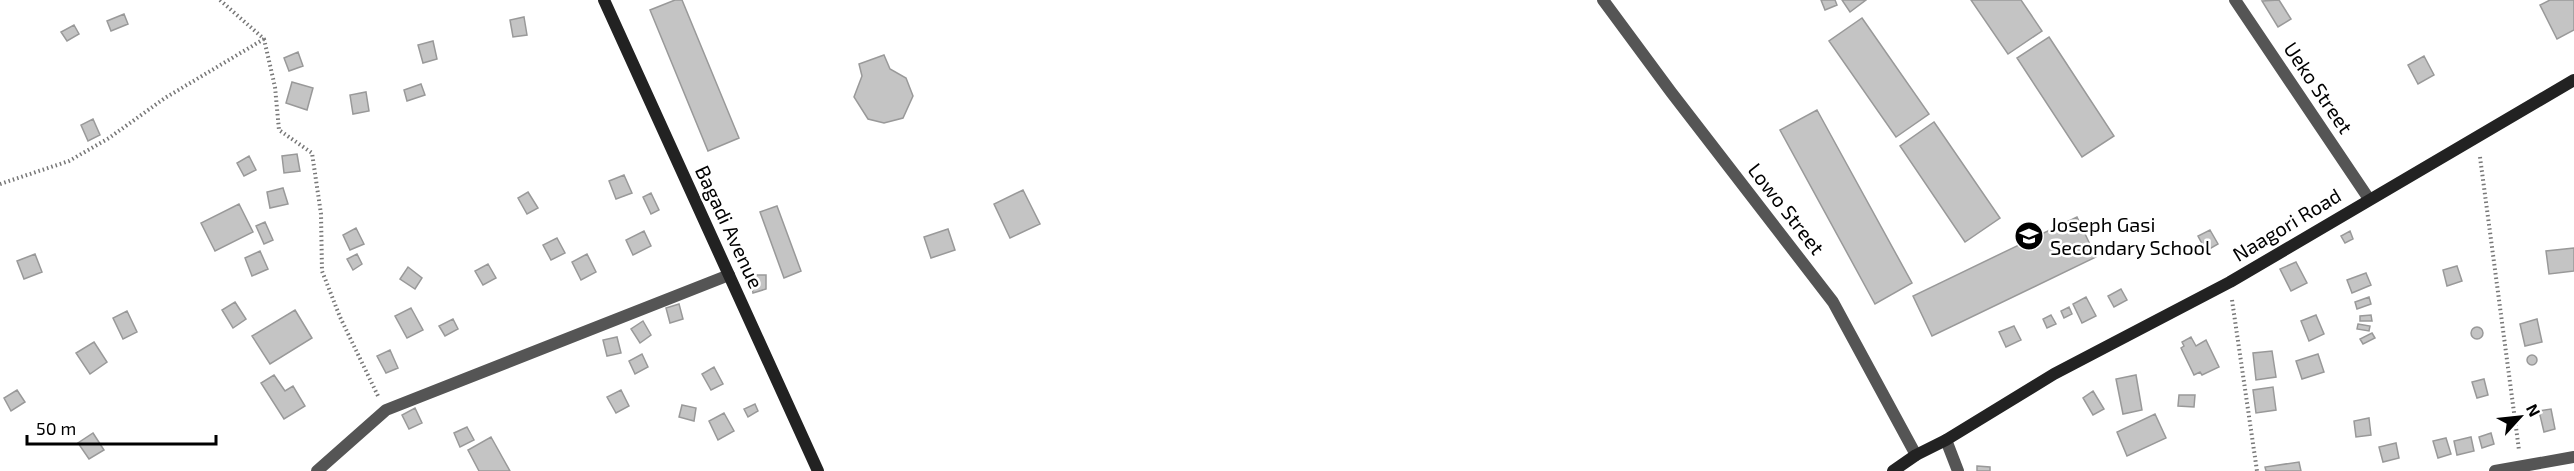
<svg xmlns="http://www.w3.org/2000/svg" width="2574" height="471" viewBox="0 0 2574 471" font-family="'Exo 2',sans-serif">
  <rect width="100%" height="100%" fill="#fff"/>
  <path fill="#c4c4c4" stroke="#999" stroke-width="1.5" d="M675,0H682L739,138L708,151L650,10Z
    M1821,0H1835L1837,5L1825,10Z
    M1842,0H1866L1850,12Z
    M1971,0H2021L2042,31L2008,54Z
    M2279,0L2291,19L2278,27L2262,1Z
    M2550,0H2574V30L2557,39L2540,5Z
    M124,14L128,24L111,31L107,21Z
    M524,17L527,35L513,37L510,20Z
    M1862,18L1929,114L1896,137L1829,41Z
    M74,25L79,34L67,41L61,32Z
    M2049,37L2114,136L2082,157L2017,58Z
    M433,41L437,59L423,63L418,45Z
    M298,52L303,66L289,71L284,58Z
    M884,55L890,69L906,78L913,96L903,118L884,123L868,119L854,97L862,76L859,64Z
    M2424,56L2434,75L2418,84L2408,65Z
    M292,82L313,88L307,110L286,103Z
    M421,84L425,95L407,101L404,90Z
    M366,92L369,111L353,114L350,95Z
    M1817,110L1912,283L1875,304L1780,130Z
    M93,119L100,135L88,141L81,125Z
    M1934,122L2000,218L1965,242L1900,146Z
    M297,154L300,171L284,173L282,156Z
    M249,156L256,170L244,176L237,163Z
    M624,175L632,193L616,199L609,181Z
    M283,188L288,204L270,208L267,192Z
    M1023,190L1040,224L1010,238L994,204Z
    M528,192L538,208L527,214L518,198Z
    M651,193L659,210L651,214L643,197Z
    M239,204L253,232L215,251L201,223Z
    M777,206L801,271L784,278L760,212Z
    M2077,217L2096,257L1932,336L1913,296Z
    M265,222L273,240L264,244L256,226Z
    M356,228L364,244L350,250L343,235Z
    M948,229L955,250L931,258L924,237Z
    M2210,230L2218,244L2206,251L2198,236Z
    M644,231L651,246L633,255L626,240Z
    M2350,231L2353,239L2345,243L2341,236Z
    M557,238L565,253L551,260L543,245Z
    M2574,248V271L2549,274L2546,251Z
    M260,251L268,269L252,276L245,258Z
    M35,254L42,272L24,279L17,261Z
    M357,254L362,264L353,270L347,259Z
    M587,254L596,272L581,280L572,262Z
    M2296,262L2307,283L2291,291L2280,269Z
    M488,264L496,278L483,285L475,271Z
    M2457,266L2462,281L2447,286L2443,270Z
    M408,267L422,278L415,289L400,279Z
    M2366,273L2371,285L2352,293L2347,280Z
    M750,275H766V289L753,293Z
    M2121,289L2127,300L2114,307L2108,296Z
    M2086,297L2096,316L2082,323L2073,304Z
    M2369,297L2371,304L2357,309L2355,302Z
    M235,302L246,319L233,328L222,310Z
    M679,304L683,319L670,323L666,308Z
    M2069,307L2072,314L2064,318L2061,311Z
    M411,308L423,330L407,338L395,316Z
    M295,310L312,338L270,364L252,336Z
    M127,311L137,332L123,339L113,318Z
    M2051,315L2056,324L2047,328L2043,319Z
    M2316,315L2324,334L2309,341L2301,321Z
    M2371,315L2372,321H2360V316Z
    M453,319L458,329L445,336L439,326Z
    M2537,319L2542,342L2525,346L2520,324Z
    M643,321L651,335L640,343L631,329Z
    M2358,324L2370,326L2369,331L2357,329Z
    M2014,326L2021,340L2006,347L1999,332Z
    M2471 333a6 6 0 1 1 12 0a6 6 0 1 1-12 0Z
    M2372,333L2375,338L2363,344L2360,339Z
    M617,337L621,353L607,356L603,340Z
    M2191,337L2196,346L2206,340L2219,367L2202,375L2200,372L2194,375L2181,348L2184,346L2182,342Z
    M94,342L107,362L90,374L76,353Z
    M390,350L398,368L386,373L377,356Z
    M2272,351L2276,377L2256,380L2253,353Z
    M642,354L648,367L635,374L629,361Z
    M2318,354L2324,372L2302,379L2296,361Z
    M2527 360a5 5 0 1 1 10 0a5 5 0 1 1-10 0Z
    M714,367L723,384L711,390L702,374Z
    M274,375L285,391L293,386L305,406L284,419L261,383Z
    M2136,375L2142,410L2123,414L2116,379Z
    M2484,379L2488,395L2477,398L2472,382Z
    M2273,387L2276,410L2256,413L2253,390Z
    M17,390L25,402L11,411L4,398Z
    M621,390L629,406L616,413L607,397Z
    M2093,391L2104,409L2093,415L2083,398Z
    M2179,395H2195L2194,407L2178,406Z
    M755,404L758,411L748,417L744,409Z
    M682,405L696,408L694,421L679,417Z
    M415,408L422,423L409,429L402,415Z
    M2551,409L2555,429L2544,432L2539,411Z
    M724,413L734,431L718,440L709,421Z
    M2155,414L2166,438L2127,456L2117,432Z
    M2369,418L2371,435L2356,437L2354,421Z
    M467,427L474,440L460,447L454,433Z
    M93,433L104,450L89,459L78,443Z
    M2491,433L2494,444L2482,448L2479,437Z
    M491,437L510,471H479L468,450Z
    M2471,437L2474,451L2457,455L2454,441Z
    M2446,438L2451,454L2438,458L2433,441Z
    M2396,443L2399,458L2383,462L2379,447Z
    M2299,462L2301,471H2266L2265,467Z
    M1977,466L1990,467V471H1977Z"/>
  <g fill="none" stroke-linecap="round" stroke-linejoin="round">
    <path stroke="#777" stroke-width="4" stroke-dasharray="1.5 3" stroke-linecap="butt" d="M220,0L264,39L275,87L279,130L312,153L321,214L322,271L340,317L378,396
      M2480,157L2519,450
      M0,184L69,161L109,138L165,98L264,39
      M2232,300L2257,471"/>
    <path stroke="#555" stroke-width="12" d="M1603,0L1671,92L1833,302L1916,455
      M2235,0L2369,199
      M1946,440L1958,471
      M317,471L386,410L729,275
      M2495,471L2574,457"/>
    <path stroke="#222" stroke-width="12" d="M604,0L818,471
      M1893,471L1916,455L1946,440L2054,374L2230,282L2574,80"/>
  </g>
  <defs>
    <g id="school-disc" transform="scale(1.5)"><circle r="9.5" fill="#000" stroke="#fff"/><path d="M0-5L7-2L0 1L-7-2ZM-4 1L0 2.5L4 1V4Q0 6-4 4Z" fill="#fff"/></g>
  </defs>
  <g fill-rule="evenodd">
    <use href="#school-disc" x="2029" y="236"/>
  </g>
  <g text-anchor="middle" stroke-width="5" stroke-linejoin="round" paint-order="stroke">
    <g font-size="20" fill="#000" stroke="#fff">
      <text transform="translate(2318 88) rotate(56)" y="7">Ueko Street</text>
      <text transform="translate(1786 209) rotate(52)" y="7">Lowo Street</text>
      <text transform="translate(2287 225) rotate(-31)" y="7">Naagori Road</text>
      <text transform="translate(729 227) rotate(65)" y="7">Bagadi Avenue</text>
    </g>
    <g font-size="20" fill="#000" stroke="#fff" text-anchor="start">
      <text x="2050" y="232">Joseph Gasi<tspan x="2050" dy="23">Secondary School</tspan></text>
    </g>
  </g>
  <g transform="translate(2520 417) rotate(63)" stroke="#ffffff" stroke-width="4.5" paint-order="stroke">
  <path d="M0-4.5L10 22L0 15L-10 22Z" fill="#000000"/>
  <text y="-9" font-size="16" font-weight="bold" text-anchor="middle" fill="#000000">N</text>
  </g>
  <path d="M27 435v9h189v-9" fill="none" stroke="#000000" stroke-width="3"/>
  <text x="36" y="435" font-size="18" fill="#000000" stroke="#ffffff" stroke-width="4.5" paint-order="stroke">50 m</text>
</svg>
